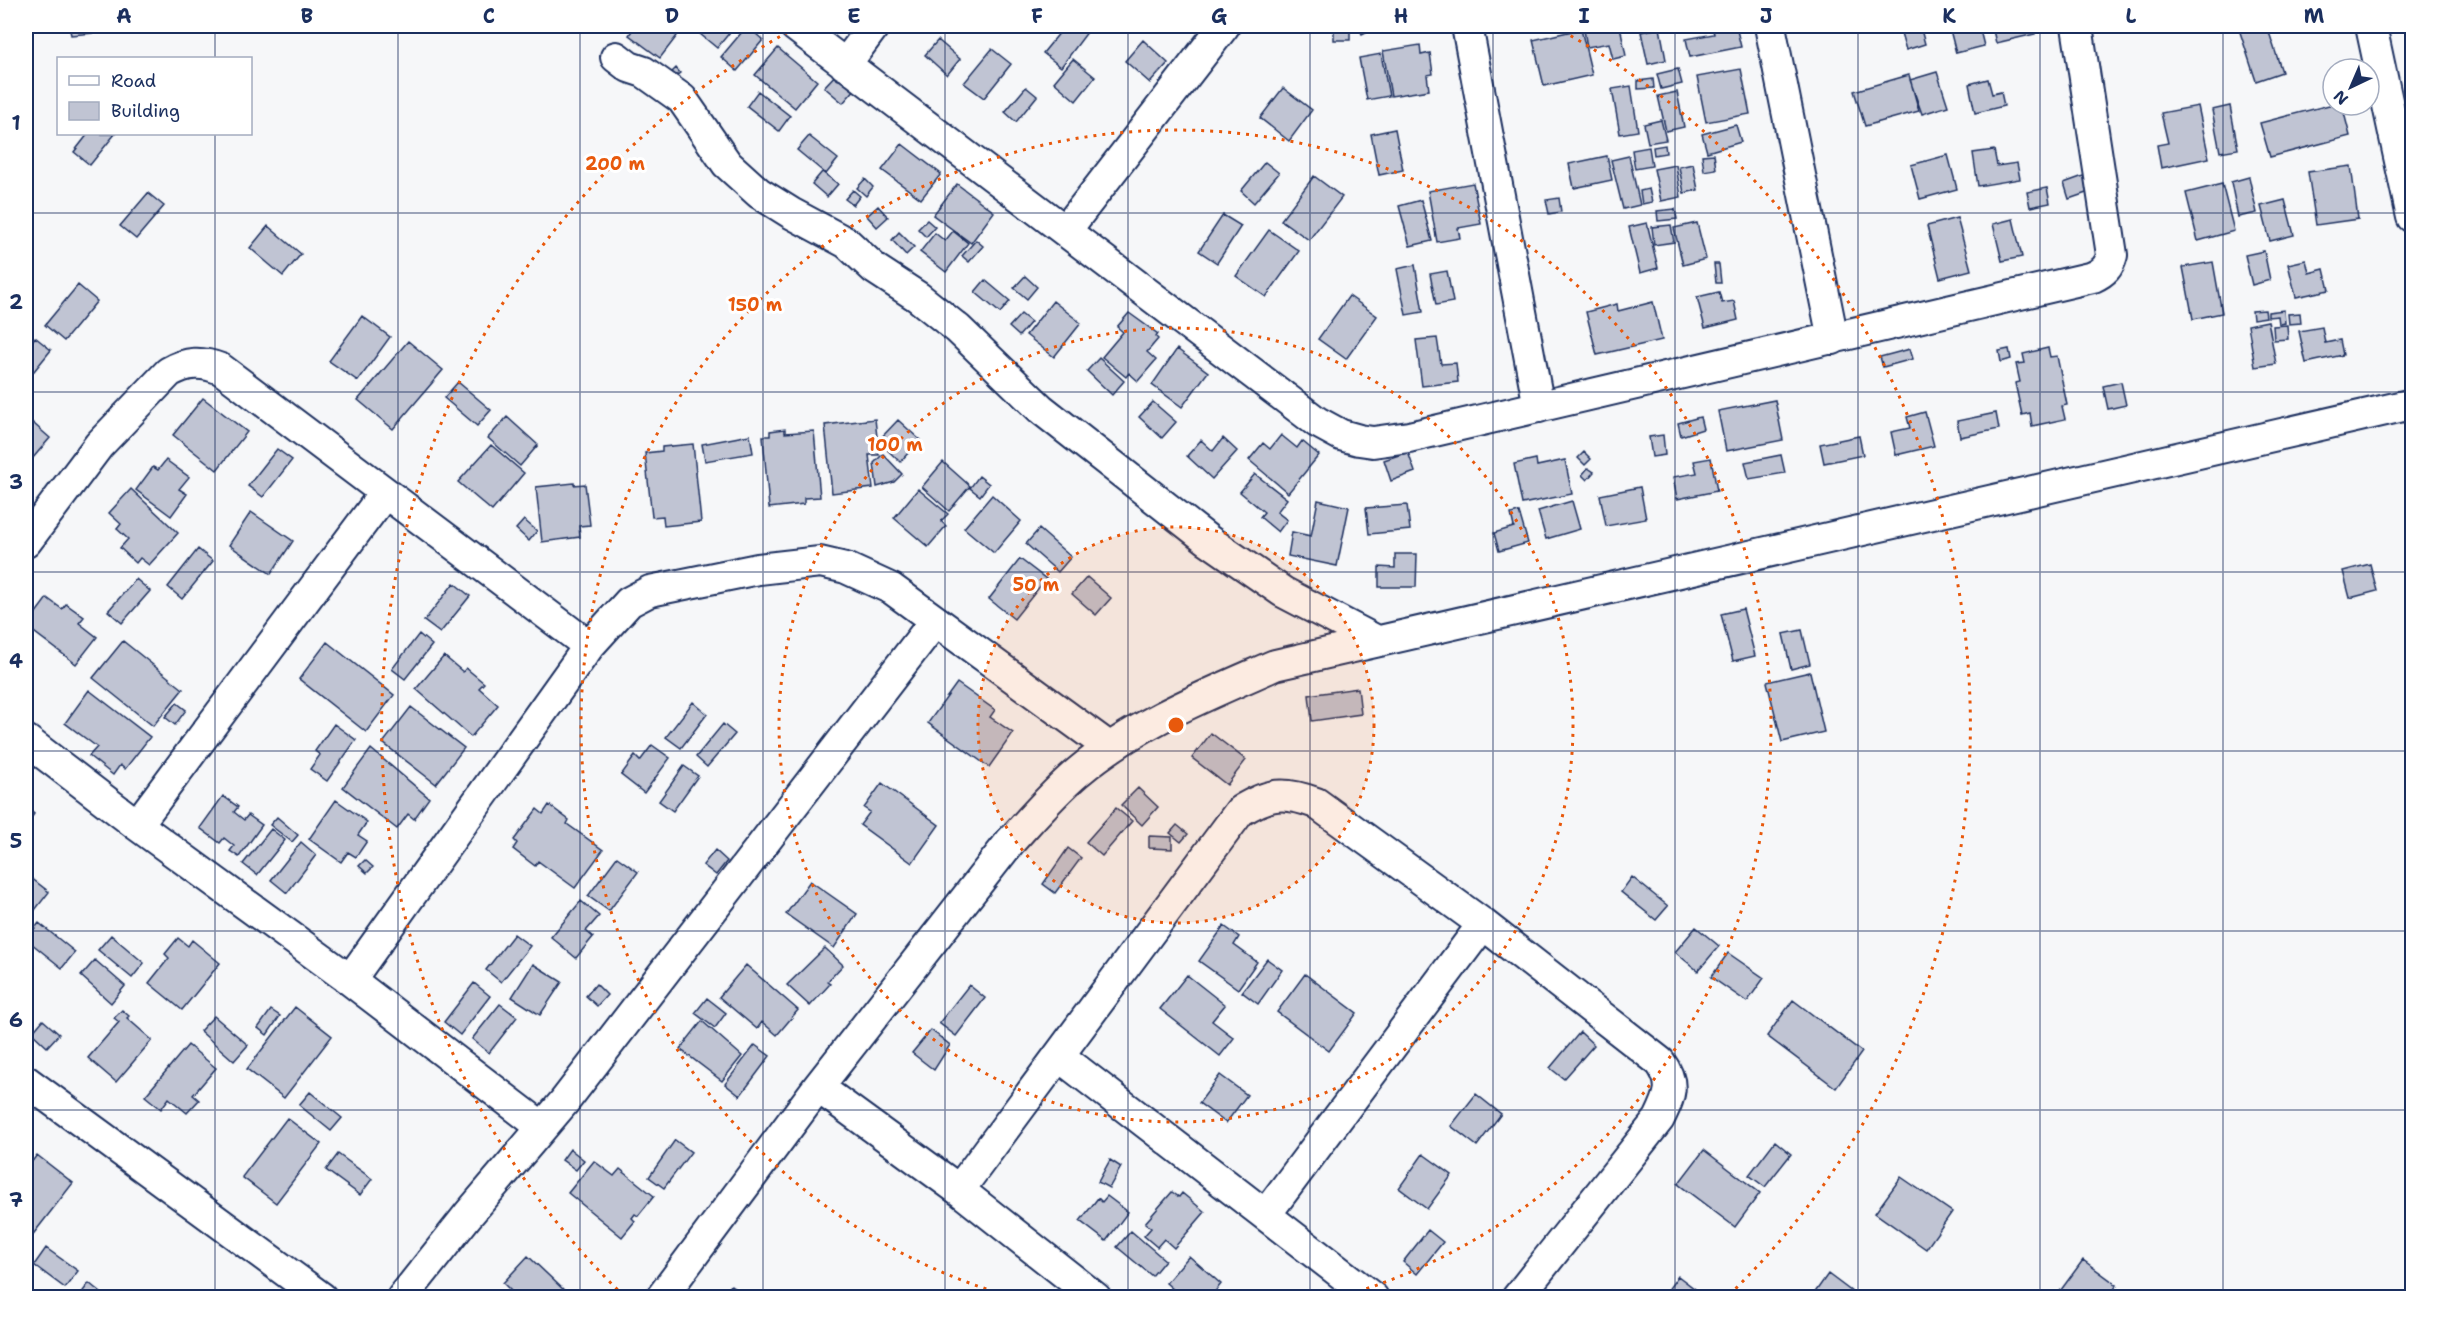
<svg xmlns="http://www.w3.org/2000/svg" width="2438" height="1323" viewBox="0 0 2438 1323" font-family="'Shantell Sans',sans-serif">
  <rect width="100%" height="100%" fill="#f6f7f9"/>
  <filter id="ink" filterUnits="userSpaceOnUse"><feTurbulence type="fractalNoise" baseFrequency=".0167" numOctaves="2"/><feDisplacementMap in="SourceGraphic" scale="12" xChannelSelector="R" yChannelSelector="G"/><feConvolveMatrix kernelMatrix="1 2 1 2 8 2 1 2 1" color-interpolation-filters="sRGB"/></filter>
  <g filter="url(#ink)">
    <path fill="#c0c4d3" stroke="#1b2f5e" stroke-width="1.5" d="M69,26H111H105V32L71,35Z
      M635,26H663L677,36L660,58L629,35Z
      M707,26H735L717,48L700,34Z
      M747,26L763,40L737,71L721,57Z
      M1065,26L1091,27L1061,67L1043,53Z
      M1334,26H1350V40H1334Z
      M1358,26H1367L1370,30L1362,34Z
      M1603,26H1620L1626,56L1613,59L1609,43L1587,47L1584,30Z
      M1712,26H1736L1741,47L1690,57L1686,39L1714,34Z
      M1899,26H1920L1925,44L1906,50Z
      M1949,26H1979L1984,46L1956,53Z
      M1992,26H2033L2035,34L1996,43Z
      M2238,26H2267L2282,72L2256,81Z
      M1660,28L1666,60L1648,64L1641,32Z
      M1581,29L1592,75L1544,86L1533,40Z
      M938,40L960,59L947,75L925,55Z
      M1143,40L1168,63L1150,83L1125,61Z
      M1420,45L1421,55L1430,53L1433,74L1427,75L1429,90L1391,96L1383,51Z
      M778,48L817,81L795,108L755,75Z
      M992,49L1011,64L984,98L964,83Z
      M1381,54L1389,96L1367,100L1359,58Z
      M1073,59L1095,77L1076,101L1054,82Z
      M676,68L680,73L675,77L671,73Z
      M1678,69L1682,84L1661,89L1657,74Z
      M1741,69L1750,114L1706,122L1697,77Z
      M839,71L857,87L843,103L824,87Z
      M1937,72L1948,106L1922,114L1910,80Z
      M1909,75L1919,111L1865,126L1854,91Z
      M1653,79L1654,88L1638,89V81Z
      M1988,79L1992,94L2001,92L2004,106L1975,113L1969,84Z
      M1631,86L1638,131L1620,134L1612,89Z
      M1026,87L1037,96L1016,122L1005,112Z
      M1283,88L1312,110L1289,141L1260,118Z
      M758,91L790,116L779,131L747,106Z
      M1677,92L1684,127L1666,131L1658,96Z
      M2333,104L2342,105L2350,136L2270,157L2260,123Z
      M2198,106L2209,158L2161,168L2157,145L2168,143L2161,113Z
      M2230,106L2238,149L2220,152L2212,110Z
      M1661,120L1666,140L1648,143L1644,124Z
      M1736,125L1741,142L1707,152L1702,134Z
      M1395,129L1403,170L1379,175L1371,134Z
      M88,134H115L90,165L74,152Z
      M809,136L838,159L826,174L797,150Z
      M902,144L941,174L921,199L882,170Z
      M1665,145L1666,153L1654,155L1653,147Z
      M1649,147L1652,166L1635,169L1632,150Z
      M1994,150L1997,166L2017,163L2020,179L1978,186L1973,153Z
      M1714,154L1716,169L1704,171L1702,155Z
      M1948,155L1957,189L1920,199L1911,165Z
      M1607,156L1612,180L1574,188L1569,164Z
      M1629,156L1640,205L1623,209L1611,160Z
      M1265,162L1279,173L1254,203L1241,191Z
      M1693,164L1698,190L1684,193L1679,167Z
      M1676,165L1681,197L1661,201L1654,169Z
      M2351,166L2358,219L2316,225L2308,172Z
      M822,172L838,184L827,197L812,184Z
      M2086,175L2092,191L2069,199L2064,183Z
      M1314,176L1342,197L1309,240L1281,220Z
      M2249,177L2257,213L2238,217L2231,182Z
      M865,179L873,187L866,196L857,188Z
      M1473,183L1481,224L1458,228L1460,238L1437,242L1428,191Z
      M957,184L994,212L971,243L933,215Z
      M2222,184L2234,231L2198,241L2186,193Z
      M2047,188L2050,203L2030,207L2027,192Z
      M1649,189L1652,202L1642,204L1640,191Z
      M853,190L860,196L853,205L845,199Z
      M148,193L164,206L136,239L120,226Z
      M1559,198L1561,212L1549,214L1546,200Z
      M1421,200L1432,241L1410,246L1399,206Z
      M2285,200L2294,235L2270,241L2261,206Z
      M878,206L888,217L877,227L867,216Z
      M1675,209L1677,219L1658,221L1657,211Z
      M1223,215L1241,226L1217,263L1199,251Z
      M1957,218L1971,270L1940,278L1927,226Z
      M2013,219L2022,257L2002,261L1993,224Z
      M927,220L935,227L926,237L918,229Z
      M1647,223L1658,268L1640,273L1629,227Z
      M1697,223L1706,259L1683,265L1674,228Z
      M1671,225L1674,242L1654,245L1652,227Z
      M268,226L301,254L283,276L250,248Z
      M1269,230L1299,251L1266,297L1236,276Z
      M953,231L968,243L946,272L920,252L935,233L945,241Z
      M899,232L914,247L906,255L892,240Z
      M976,240L983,246L969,262L962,256Z
      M2264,251L2270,280L2252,285L2245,255Z
      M2306,260L2309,273L2324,269L2329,290L2296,297L2288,264Z
      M2213,262L2222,313L2193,319L2183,267Z
      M1714,264H1719L1721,283H1716Z
      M1415,265L1423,312L1406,315L1397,269Z
      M1447,271L1453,302L1436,305L1430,274Z
      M1025,276L1037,287L1027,299L1014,288Z
      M985,280L1010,301L1000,313L975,292Z
      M78,285L97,301L64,341L45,325Z
      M1719,292L1722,303L1734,301L1738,320L1705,328L1697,297Z
      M1349,296L1377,316L1346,359L1318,339Z
      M1053,301L1081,323L1054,357L1026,335Z
      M1653,302L1662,340L1597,355L1586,312L1617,304L1618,311Z
      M2265,310L2266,317L2253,319L2252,311Z
      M2284,310L2285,323L2279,324L2278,316L2268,317V312Z
      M1129,313L1158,334L1156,337L1158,339L1147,352L1156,360L1138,381L1129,373L1126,377L1102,357L1123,332L1117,327Z
      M2300,313L2301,323L2289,324L2288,314Z
      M1021,314L1031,322L1019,336L1009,327Z
      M362,316L390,337L358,381L329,361Z
      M2268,321L2276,364L2255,367L2248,325Z
      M2287,325L2288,339L2274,340L2273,326Z
      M2322,327L2325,343L2340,340L2343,355L2306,363L2299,331Z
      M35,337L51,350L26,381V350Z
      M1437,338L1441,364L1456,363L1458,382L1422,386L1416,340Z
      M408,341L443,370L393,429L358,400Z
      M2048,348L2050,357L2057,356L2067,405L2062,406L2065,419L2032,426L2030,413L2022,415L2015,383L2020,382L2016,364L2025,363L2023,354Z
      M1177,349L1208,372L1182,407L1152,385Z
      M1910,349L1913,359L1883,367L1880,357Z
      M2009,349L2011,359L2001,362L1999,351Z
      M1099,358L1124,381L1112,395L1087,371Z
      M458,382L491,410L477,426L444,398Z
      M2121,382L2126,405L2108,409L2103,386Z
      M203,398L247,432L217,470L173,435Z
      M1775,400L1783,440L1726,451L1718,411Z
      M1153,402L1176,422L1162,438L1139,417Z
      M1925,412L1934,446L1896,455L1891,432L1910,428L1907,417Z
      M1996,413L1999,429L1960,437L1957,421Z
      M26,417L50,438L26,466Z
      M507,417L538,445L520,466L488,438Z
      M1700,417L1703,429L1681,436L1678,423Z
      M875,419L879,455H869L873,488L832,493L825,425Z
      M898,420L920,440L900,462L878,441Z
      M785,429V433L814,431L820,497L804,498V504L769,508L763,436H770V431Z
      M750,435L753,453L705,461L702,444Z
      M1281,435L1297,448L1302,441L1319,455L1288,493L1249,460L1263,443L1270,449Z
      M1663,435L1665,455L1652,457L1649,437Z
      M1859,436L1863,455L1824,463L1820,444Z
      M1223,438L1237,451L1212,479L1187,456L1201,440L1213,451Z
      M693,444L701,522L664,526L663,516L652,517L645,453L662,451V447Z
      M491,445L524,473L492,511L458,482Z
      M277,449L292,460L263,497L248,486Z
      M1408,452L1415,472L1391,481L1384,460Z
      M1584,452L1591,459L1585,465L1578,458Z
      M883,454L902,474L894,482L877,487L874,463Z
      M1781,455L1785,473L1749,479L1745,462Z
      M1711,458L1717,491L1677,499L1673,477L1697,473L1694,461Z
      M1536,459L1537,466L1565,460L1572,494L1522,504L1514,464Z
      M166,460L189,477L179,489L187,494L171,516L136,490L153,467L158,470Z
      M943,462L970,486L949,511L922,487Z
      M1588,468L1594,472L1587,480L1582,475Z
      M1255,474L1287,499L1277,512L1287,520L1278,532L1260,517L1264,512L1240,492Z
      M979,476L989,484L980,496L970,488Z
      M574,483V485L585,484L590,525L579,526L580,537L542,542L536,487Z
      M1640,487L1646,519L1606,526L1600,495Z
      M131,489L178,533L149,565L140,558L136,563L120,548L128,539L117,529L121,524L109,513Z
      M918,489L948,514L941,521L946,526L928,547L894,518Z
      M992,495L1021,521L994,553L964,528Z
      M1318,500L1349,507L1337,566L1288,556L1292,532L1311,536Z
      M1572,501L1580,529L1546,539L1538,511Z
      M1407,505L1410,530L1369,534L1366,508Z
      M251,512L293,541L271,574L229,545Z
      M1519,512L1528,543L1499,551L1494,533L1514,527L1511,514Z
      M524,520L537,531L529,541L516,529Z
      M1039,529L1071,557L1058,572L1026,544Z
      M198,549L213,561L182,599L168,587Z
      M1395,554H1417L1416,587H1379V567L1395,568Z
      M1020,559L1046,579L1014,619L989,599Z
      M2370,564L2377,591L2350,598L2343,571Z
      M1087,577L1111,598L1096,615L1072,594Z
      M136,579L150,591L122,623L108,611Z
      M454,583L470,596L440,633L424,621Z
      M47,598L62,609L66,604L84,617L79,623L97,637L76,664L26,626Z
      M1743,609L1755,656L1733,661L1721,614Z
      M1802,630L1810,664L1791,669L1783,634Z
      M419,634L432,645L405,679L392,669Z
      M123,641L183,689L153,726L93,678Z
      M327,642L394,695L366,732L299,679Z
      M444,656L463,672L466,668L484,683L479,688L498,705L471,737L416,689Z
      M1810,672L1824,732L1782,742L1767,682Z
      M957,683L995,710L990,717L1013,733L989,767L928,723Z
      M1358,688L1361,714L1312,721L1309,695Z
      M89,690L150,737L125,769L120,765L113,775L89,756L97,747L65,723Z
      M693,702L707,714L681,748L666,737Z
      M177,703L186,710L175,725L165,717Z
      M411,707L464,748L436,784L383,743Z
      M334,724L356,740L327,781L310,769L320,755L315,751Z
      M723,724L735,734L707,767L696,757Z
      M1211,733L1246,760L1227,785L1192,758Z
      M652,745L670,758L644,793L621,775L635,756L640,761Z
      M371,749L429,798L414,819L408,814L397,829L343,787Z
      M684,766L698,776L673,811L659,801Z
      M882,783L939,825L912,863L860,825L870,812L864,808Z
      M1138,788L1158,807L1142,825L1121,805Z
      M223,796L238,807L234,812L244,820L248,815L262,825L239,857L230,851L234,846L224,838L220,843L200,828Z
      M336,800L367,822L358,835L367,841L356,857L348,852L341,862L309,839Z
      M549,805L569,820L567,824L603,850L575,888L538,861L535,866L513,849L517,843L514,840L537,809L543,814Z
      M26,807L34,814L26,826Z
      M1116,808L1132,821L1102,856L1086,842Z
      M277,817L298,835L292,842L270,825Z
      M1177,825L1188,834L1181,842L1170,833Z
      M271,829L285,840L257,875L243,864Z
      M1149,836L1172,837V849L1149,848Z
      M301,842L316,855L287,893L271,880Z
      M1068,848L1081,858L1055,893L1043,884Z
      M715,850L727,861L716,875L703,865Z
      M617,857L638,872L609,911L588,896Z
      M365,860L373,867L367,873L359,866Z
      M26,874L49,892L35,910L26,902Z
      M1632,877L1668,906L1656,920L1621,892Z
      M810,881L857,914L834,948L786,914Z
      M581,901L599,916L586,931L593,937L576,958L551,937Z
      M39,923L75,952L62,968L26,939Z
      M1224,926L1239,937L1234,945L1257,962L1238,989L1199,961Z
      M1696,927L1719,946L1698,971L1675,952Z
      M514,934L530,946L501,982L486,970Z
      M111,935L144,963L132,978L98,950Z
      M178,938L188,946L192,940L220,963L182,1010L149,983L169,958L165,954Z
      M825,948L843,965L827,982L830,984L810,1006L787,985Z
      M1728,953L1764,978L1747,1002L1711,977Z
      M1267,959L1282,970L1258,1004L1242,992Z
      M95,960L125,986L111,1003L81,976Z
      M533,964L562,982L540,1015L512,997Z
      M746,965L798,1010L777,1035L762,1022L757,1029L719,997Z
      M1305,974L1357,1013L1329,1051L1277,1012Z
      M1187,975L1225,1005L1212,1021L1234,1038L1220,1056L1160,1009Z
      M474,983L490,996L460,1035L444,1022Z
      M596,984L607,995L597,1006L586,996Z
      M969,985L985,998L956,1036L939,1023Z
      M707,998L726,1013L715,1028L695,1013Z
      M1793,1000L1862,1052L1836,1088L1767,1036Z
      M500,1004L517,1017L489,1053L472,1039Z
      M295,1007L332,1036L284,1098L247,1069Z
      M122,1010L129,1016L127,1018L152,1040L116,1082L88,1058L119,1022L114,1018Z
      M271,1010L280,1016L267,1035L258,1028Z
      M214,1016L248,1045L234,1061L200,1031Z
      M43,1020L59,1034L47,1047L32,1033Z
      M702,1021L742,1056L722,1081L680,1049Z
      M931,1030L950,1045L934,1070L912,1053Z
      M1580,1032L1594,1045L1564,1079L1550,1068Z
      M188,1045L216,1068L193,1095L199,1100L187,1113L169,1098L161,1109L145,1096Z
      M755,1045L770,1056L740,1096L725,1084Z
      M1220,1075L1247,1095L1226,1123L1199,1103Z
      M310,1092L342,1118L331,1131L299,1105Z
      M1476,1094L1501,1114L1477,1146L1451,1126Z
      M287,1118L321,1144L276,1203L242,1177Z
      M675,1140L691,1152L664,1188L649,1177Z
      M1775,1141L1791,1154L1765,1187L1749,1175Z
      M570,1149L584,1160L576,1170L562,1160Z
      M1704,1150L1760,1193L1735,1227L1678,1184Z
      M338,1154L372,1179L360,1195L326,1170Z
      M1423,1154L1452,1175L1427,1209L1399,1188Z
      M37,1155L73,1183L27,1242L26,1169Z
      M1110,1160L1121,1167L1109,1188L1098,1182Z
      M594,1161L614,1176L620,1169L654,1196L638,1216L635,1214L632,1218L635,1221L622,1237L568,1193Z
      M1901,1177L1952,1212L1926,1249L1875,1213Z
      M1172,1192L1179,1197L1182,1193L1205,1212L1174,1248L1164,1239L1157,1247L1144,1236L1151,1228L1145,1223Z
      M1107,1196L1128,1212L1106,1241L1080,1221L1098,1198L1102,1202Z
      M1428,1230L1443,1242L1417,1274L1403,1262Z
      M1131,1231L1165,1260L1152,1276L1117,1247Z
      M46,1248L78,1271L65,1288L34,1265Z
      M528,1256L566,1292L560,1298H518L503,1283Z
      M1189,1256L1221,1284L1210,1298H1183L1166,1283Z
      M2083,1260L2117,1285L2108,1298H2055Z
      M1828,1274L1860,1298H1811Z
      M1678,1276L1695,1289L1688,1298H1662Z
      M89,1283L107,1298H78Z
      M731,1285L740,1292L741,1290L750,1298H721Z"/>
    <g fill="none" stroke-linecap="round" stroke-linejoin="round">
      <g stroke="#1b2f5e" stroke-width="34">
        <path id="minor" d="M795,26L1317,422L1341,435L1359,440L1373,442L1409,437L2093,277C2104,272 2109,267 2112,255L2077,26
          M1467,26L1539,407
          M1770,26L1833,339
          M2371,26L2412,217
          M616,57L629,67L644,72L682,99L727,164L759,193L791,213L847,243L875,269L918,297L958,329L1041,409L1208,540L1283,592L1377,641
          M845,65L874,26
          M1066,230L1224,26
          M26,542L99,445L169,372C187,362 201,361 221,369L589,646
          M26,740L137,825L350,980L542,1127
          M137,825L384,494
          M350,980L589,646L629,602L650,591L758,569L820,562L846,568L892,589L1110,748
          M1059,1056L1373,1298
          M26,1081L322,1298
          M818,1087L959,1190L1096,1298
          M959,1190L1240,811C1269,793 1284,791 1316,803L1483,924L1660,1062C1676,1084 1670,1096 1659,1119L1517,1298
          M1266,1214L1483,924
          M402,1298L468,1215L564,1102L935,621
          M661,1298L818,1087L1010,842C1032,818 1053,793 1078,772C1136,723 1207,695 1275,665L2412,404"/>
      </g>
      <use href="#minor" stroke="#fff" stroke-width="30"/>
    </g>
  </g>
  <path fill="none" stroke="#1b2f5e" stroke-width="1.5" stroke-opacity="0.55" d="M215,26V58M398,26V1298M580,26V1298M763,26V1298M945,26V1298M1128,26V1298M1310,26V1298M1493,26V1298M1675,26V1298M1858,26V1298M2040,26V1298M2223,26V1298M215,134V1298M26,213H2412M26,392H2412M26,572H2412M26,751H2412M26,931H2412M26,1110H2412"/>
  <circle cx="1176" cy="725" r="198" fill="#e8590c" fill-opacity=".12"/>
  <g fill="none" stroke="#e8590c" stroke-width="3" stroke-dasharray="3 6">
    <circle cx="1176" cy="725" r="198"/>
    <circle cx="1176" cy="725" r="397"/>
    <path d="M1012 1297A595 595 0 1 1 1340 1297"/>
    <path d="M624 1296A794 794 0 0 1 797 27M1555 27A794 794 0 0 1 1728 1296"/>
  </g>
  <circle cx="1176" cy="725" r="9" fill="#e8590c" stroke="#fff" stroke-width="3"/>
  <g font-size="18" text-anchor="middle" font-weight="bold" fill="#e8590c" stroke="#fff" stroke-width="6" stroke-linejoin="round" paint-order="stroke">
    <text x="615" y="170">200 m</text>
    <text x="755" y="311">150 m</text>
    <text x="895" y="451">100 m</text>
    <text x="1036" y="591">50 m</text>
  </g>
  <rect width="2438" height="1323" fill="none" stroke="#fff" stroke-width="66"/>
  <rect x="57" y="57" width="195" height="78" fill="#ffffff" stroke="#a4acbf" stroke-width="1.5"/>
  <rect x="69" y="76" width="30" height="9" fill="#ffffff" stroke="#a4acbf" stroke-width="1.5"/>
  <text x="111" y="87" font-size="18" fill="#1b2f5e">Road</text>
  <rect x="69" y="102" width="30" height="18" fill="#c0c4d3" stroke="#a4acbf" stroke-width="1.5"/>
  <text x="111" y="117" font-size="18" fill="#1b2f5e">Building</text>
  <g transform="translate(2351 87) rotate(224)"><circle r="28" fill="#ffffff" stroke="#a4acbf" stroke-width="1.5"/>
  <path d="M0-4.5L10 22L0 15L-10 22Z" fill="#1b2f5e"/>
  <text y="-9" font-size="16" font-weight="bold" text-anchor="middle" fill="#1b2f5e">N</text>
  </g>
  <rect x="33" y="33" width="2372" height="1257" fill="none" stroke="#1b2f5e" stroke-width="2"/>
  <g font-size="20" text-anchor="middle" font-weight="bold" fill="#1b2f5e">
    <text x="124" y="23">A</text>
    <text x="307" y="23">B</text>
    <text x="489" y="23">C</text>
    <text x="672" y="23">D</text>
    <text x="854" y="23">E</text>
    <text x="1037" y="23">F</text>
    <text x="1219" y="23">G</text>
    <text x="1401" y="23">H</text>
    <text x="1584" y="23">I</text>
    <text x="1766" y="23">J</text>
    <text x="1949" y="23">K</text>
    <text x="2131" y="23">L</text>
    <text x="2314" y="23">M</text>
    <text x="16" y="130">1</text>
    <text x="16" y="309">2</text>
    <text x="16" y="489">3</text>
    <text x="16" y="668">4</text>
    <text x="16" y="848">5</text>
    <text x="16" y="1027">6</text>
    <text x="16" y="1207">7</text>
  </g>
</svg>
